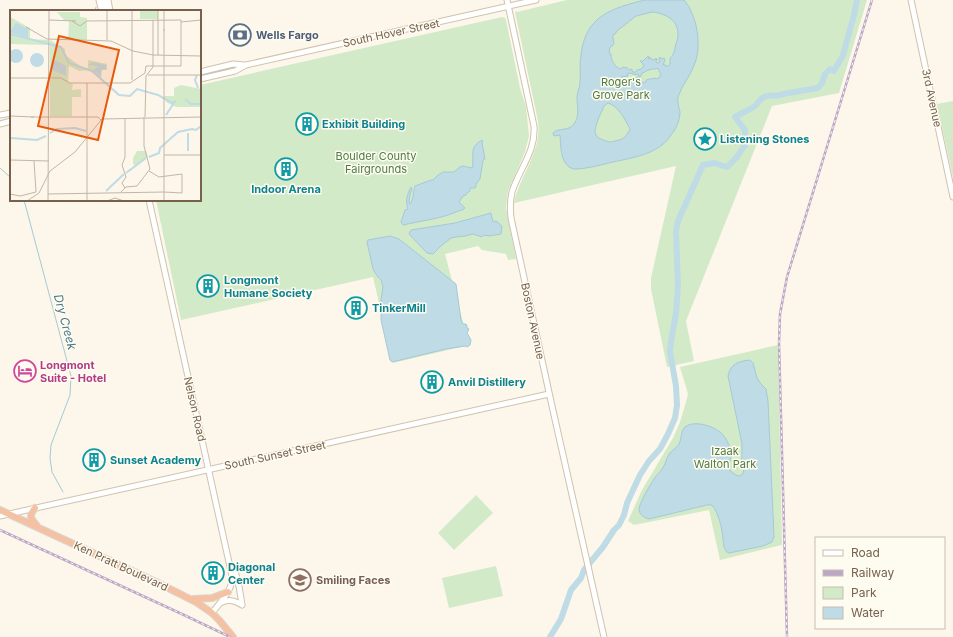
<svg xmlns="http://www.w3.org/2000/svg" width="953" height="637" viewBox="0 0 953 637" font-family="Inter,sans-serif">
  <rect width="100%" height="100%" fill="#fcf7ea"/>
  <path fill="#d2eac8" d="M567,0H867L839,93L772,106L686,321L694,361L667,367L651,289V278L676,166L514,203C520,174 542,153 538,121L515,12L516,11L517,12Z
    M502,17L505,18L506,20L520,88L526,107L529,136L525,152L508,191L506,208L516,259L508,260L506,254L482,250L478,246L445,254L469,345L393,363L373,277L181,320L156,200H200V85Z
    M953,101V178L937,104Z
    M778,345L782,545L720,560L709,510L634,525L628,521L642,490L673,438L680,422L686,402L688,394L680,367Z
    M476,495L493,513L454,550L438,533Z
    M496,566L503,596L449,608L442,578Z"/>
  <path fill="#bedbe6" stroke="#a5c9d7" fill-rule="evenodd" d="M645,0H684C697,15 702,45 695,63C691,75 682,85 678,97C677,102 679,107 680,112C680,120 676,129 671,135C666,143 659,148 650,152C637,158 620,160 605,164C596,166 585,169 575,169C572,169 572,168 569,167C560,160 561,146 560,135L554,136L553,133C559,127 568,132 574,124C580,116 577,106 577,97C577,92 580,88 580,82C581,73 579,64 581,55C585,16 612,8 645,0ZM652,12C671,14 683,25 676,44C674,50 675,54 670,58V64L667,67L666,65H663L665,60L664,58L661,59L660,57L659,58V61H660L659,63H657L656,61L657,59L656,58L655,60L653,59L652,60L650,57V58L648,59L649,57L648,56L643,61H640L643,64L644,66L641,69L637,70L636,72H633L632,71V69L630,70L626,67L624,68L623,67L620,69C614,66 611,60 611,54L609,53L610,47L612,46L614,44L613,38V35L615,34L617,31L636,16ZM657,68L659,70V71L661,74L659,78L656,79L655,78L646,80V82L645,83L639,80V77L641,76L642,73L645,72L646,71L652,69H656ZM629,73L634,74L635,75L637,74L639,75L638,77L635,78L631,82H630L629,84H627L623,81L621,79V77L628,76L627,74ZM608,103C619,106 625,120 630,129C628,133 626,137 622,139C619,140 613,142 610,142C605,141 595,138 595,132C595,126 600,114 603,109V107Z
    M482,140L483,142L482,143L485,159L483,160L480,179L476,184V186L475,188H470V191L466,194V195L463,196L459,202L465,208C462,211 460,210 456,212C440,219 420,221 403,225L401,222L405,210L408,209C405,202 407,194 411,187L412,190L410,194L409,203L410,204C414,199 413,192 415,186L431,180H433L438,175L443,172H454L460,167L463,166L472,168C475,155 468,148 482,140Z
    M491,213L493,222L496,221L502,226L501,234L489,236L484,235L482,237L473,234L465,236L456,237L451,238L441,246L433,254L427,253L409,234L411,230L455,223Z
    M390,236L399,239L456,284L461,320L463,324H466L467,326V328L469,329L467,333L471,340L470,345L467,347L465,346L446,349L392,362L390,360L381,320V300L383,287L381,280L377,276L373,269L367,242L368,240Z
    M750,360L753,363L757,378L761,384L766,389L768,401L774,537L772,542L763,546L729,553C727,552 726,552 725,549C723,546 724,543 723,539C722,528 719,514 712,505H707L649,519C644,518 639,514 639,509C640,502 650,485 654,479C656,475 660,473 662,469C666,464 666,458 670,453C673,450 677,447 679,444C682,439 680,432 685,427C695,419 717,427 724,436C728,441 731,450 731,456C730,462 728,465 730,471L736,475L739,476L743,474L744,469L742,460V444L728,376C730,364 739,361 750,360Z"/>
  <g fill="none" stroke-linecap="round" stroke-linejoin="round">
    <path stroke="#a5c9d7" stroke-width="1" d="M95,11L96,7
      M0,168L11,178
      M24,200L71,376L70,395L51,445L50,458L52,472L63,492"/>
    <path stroke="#bedbe6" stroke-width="6" d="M550,637L561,619L571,590L581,578L584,570L603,547L614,530L619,525L624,515L627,503L640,475L649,461L660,449L668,434L675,418L677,405L676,386L670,352L671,342L676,313L678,286L676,231L678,221L703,165L714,163L727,167L736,158L745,145V130L735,117C741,113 750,110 755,106C758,103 760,99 764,97C770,94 777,97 783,94L818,88L822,83L825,74L830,69L834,71L843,55L854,15L857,0"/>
    <g stroke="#d1c2ad" stroke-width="7">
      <path id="secondary" d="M99,0L102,11
        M104,0L106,11
        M108,0L110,11
        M507,0L534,126C536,152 519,169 512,192C510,201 510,209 511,218L552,406L604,637
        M911,0L953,197
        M200,72L233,64L245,65
        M200,79L235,71L246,65L536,0
        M0,115L11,113
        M0,124L11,121
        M149,200L232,576C233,591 220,602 212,613
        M0,516L549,394
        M233,567C239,579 240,592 242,605
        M220,603C228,599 234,600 242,605"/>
    </g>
    <g stroke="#dcd6d1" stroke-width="8">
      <path id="highway" d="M35,508C28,516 31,519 37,526
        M0,510L158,583L196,602L212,613L219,620L233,637
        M193,599L212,598L228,592"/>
    </g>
    <use href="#secondary" stroke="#fff" stroke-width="5"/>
    <use href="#highway" stroke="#f4c2a3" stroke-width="6"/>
    <g stroke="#bca7c7" stroke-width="2.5">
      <path id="rail" d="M0,530L184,615L230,637
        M787,637L779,343L780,314L787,277L872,0"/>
    </g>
    <use href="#rail" stroke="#fefbf1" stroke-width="1" stroke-dasharray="3" stroke-linecap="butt"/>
  </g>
  <defs>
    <g id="bank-ring" transform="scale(1.15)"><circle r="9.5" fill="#fefbf1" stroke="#5c6f8a" stroke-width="1.5"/><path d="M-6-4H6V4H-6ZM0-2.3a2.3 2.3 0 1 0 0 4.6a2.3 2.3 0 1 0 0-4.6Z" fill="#5c6f8a"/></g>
    <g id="building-ring" transform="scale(1.15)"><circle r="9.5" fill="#fefbf1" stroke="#0f9aa8" stroke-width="1.5"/><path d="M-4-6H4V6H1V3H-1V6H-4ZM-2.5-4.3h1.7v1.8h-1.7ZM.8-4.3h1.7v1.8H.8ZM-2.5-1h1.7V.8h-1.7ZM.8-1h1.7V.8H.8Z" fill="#0f9aa8"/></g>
    <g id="sight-ring" transform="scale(1.15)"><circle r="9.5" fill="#fefbf1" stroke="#0f9aa8" stroke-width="1.5"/><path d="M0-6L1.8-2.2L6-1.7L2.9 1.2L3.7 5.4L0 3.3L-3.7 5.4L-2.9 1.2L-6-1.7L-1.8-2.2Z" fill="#0f9aa8"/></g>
    <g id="hotel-ring" transform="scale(1.15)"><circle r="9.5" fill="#fefbf1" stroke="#d1479c" stroke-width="1.5"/><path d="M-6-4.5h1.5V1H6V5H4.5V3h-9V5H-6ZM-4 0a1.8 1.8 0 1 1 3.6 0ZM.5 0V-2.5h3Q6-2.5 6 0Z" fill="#d1479c"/></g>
    <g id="school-ring" transform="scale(1.15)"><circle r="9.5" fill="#fefbf1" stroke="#8d6e63" stroke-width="1.5"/><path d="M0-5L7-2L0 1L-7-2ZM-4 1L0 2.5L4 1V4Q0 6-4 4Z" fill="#8d6e63"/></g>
  </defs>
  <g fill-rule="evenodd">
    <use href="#bank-ring" x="240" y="35"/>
    <use href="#building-ring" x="307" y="124"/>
    <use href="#sight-ring" x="705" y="139"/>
    <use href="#building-ring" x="286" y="169"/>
    <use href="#building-ring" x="208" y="286"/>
    <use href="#building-ring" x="356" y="308"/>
    <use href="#hotel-ring" x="25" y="371"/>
    <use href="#building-ring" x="432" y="382"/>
    <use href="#building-ring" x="94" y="460"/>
    <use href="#building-ring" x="213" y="573"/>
    <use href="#school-ring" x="300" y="580"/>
  </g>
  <g text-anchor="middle" stroke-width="3" stroke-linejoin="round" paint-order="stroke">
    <g font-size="11" fill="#77614d" stroke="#fefbf1">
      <text transform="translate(391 33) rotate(-12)" y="4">South Hover Street</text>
      <text transform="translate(932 98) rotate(78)" y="4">3rd Avenue</text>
      <text transform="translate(533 321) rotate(78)" y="4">Boston Avenue</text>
      <text transform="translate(195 409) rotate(77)" y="4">Nelson Road</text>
      <text transform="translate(275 455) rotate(-12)" y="4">South Sunset Street</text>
      <text transform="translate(121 566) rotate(25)" y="4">Ken Pratt Boulevard</text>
    </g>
    <g font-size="11" font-weight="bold" fill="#4e5e75" stroke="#fefbf1" text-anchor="start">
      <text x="256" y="39">Wells Fargo</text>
    </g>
    <g font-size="11" fill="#4f7c45" stroke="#fefbf1">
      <text x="621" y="86">Roger's<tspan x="621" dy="13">Grove Park</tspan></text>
      <text x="376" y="160">Boulder County<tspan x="376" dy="13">Fairgrounds</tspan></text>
      <text x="725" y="455">Izaak<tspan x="725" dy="13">Walton Park</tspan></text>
    </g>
    <g font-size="11" font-weight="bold" fill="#0d838f" stroke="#fefbf1" text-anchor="start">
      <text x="322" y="128">Exhibit Building</text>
      <text x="720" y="143">Listening Stones</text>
      <text x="286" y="193" text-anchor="middle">Indoor Arena</text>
      <text x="224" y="284">Longmont<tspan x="224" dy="13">Humane Society</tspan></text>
      <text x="372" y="312">TinkerMill</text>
      <text x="448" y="386">Anvil Distillery</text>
      <text x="110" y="464">Sunset Academy</text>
      <text x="228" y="571">Diagonal<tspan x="228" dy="13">Center</tspan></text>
    </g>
    <g font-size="11" font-weight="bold" fill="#b23c85" stroke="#fefbf1" text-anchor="start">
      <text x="40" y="369">Longmont<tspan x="40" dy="13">Suite - Hotel</tspan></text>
    </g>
    <g font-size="11" font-weight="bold" fill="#785e54" stroke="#fefbf1" text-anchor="start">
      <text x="316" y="584">Smiling Faces</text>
    </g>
    <g font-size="12" font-style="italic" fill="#477689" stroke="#fefbf1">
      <text transform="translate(65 322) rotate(75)" y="4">Dry Creek</text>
    </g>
  </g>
  <g transform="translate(10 10)">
    <rect width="191" height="191" fill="#fcf7ea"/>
    <path d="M130,0H148V9H130ZM47,2H70V7L77,8V30H58L59,11L54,10ZM0,7L20,18V29L38,30V35L0,34ZM40,30L55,39V45L73,58H78V50L97,54V60H92L91,68L80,60L69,61L59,56L58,72L40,68ZM40,69H49L63,74L62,80L71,79V87H62V106H40ZM171,75L191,79V97H166L156,92L154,86H164V78ZM127,141H136L138,147L126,156L123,154V148Z" fill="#d2eac8"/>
    <path d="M6,13L18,19V28L0,22ZM-1 46a7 7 0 1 1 14 0a7 7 0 1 1-14 0ZM20 50a7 7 0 1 1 14 0a7 7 0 1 1-14 0ZM47,51L56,56V66L43,60L42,52ZM83,52L96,55V59L91,60V67L83,60L89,56L78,55Z" fill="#bedbe6"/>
    <path fill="none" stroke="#bedbe6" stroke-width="2" d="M0,24L51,37L59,53L82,61L109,85L120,86L127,79L148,85L162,93L166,91M187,65L185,70L188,78M175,89L181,94H191M156,105L164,93M40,123L47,119L65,118L76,121M1,128L27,130L36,126M178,141V123M139,147L149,143L150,138L168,122L182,119L186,120L191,116M116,163L136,148M96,181L114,164"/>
    <path fill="none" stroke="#c3b6a6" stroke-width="1" d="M148,0V45M39,10L66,11M171,12L191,10M16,17L37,29L101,31L123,41L143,45V10M154,21V0M97,30V0M138,65H191M0,68H51L60,73H120L135,63L136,56H171V10L77,11L70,16L62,11M122,70V0M0,106L24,107M21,107H88L91,110M135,107L136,66L143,57V45L191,46M154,107V191M154,107V19M154,145H191M0,150L39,151M0,152V106M139,161L149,167L172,164V183L154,182M115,178L112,173L116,167L112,155L115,147V108M111,182L116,177L127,176L140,159L134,136V107M0,184L10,186L26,182L24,151M38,184L154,182M17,191L29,183L40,161L65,142L92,109L191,107M38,191L39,0M77,191V73M97,191L105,188L114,191"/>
    <path fill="#e8590c" fill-opacity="0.15" stroke="#e8590c" stroke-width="2" d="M49,26L109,40L88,130L28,116Z"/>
    <rect width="191" height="191" fill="none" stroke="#77614d" stroke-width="2"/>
  </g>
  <rect x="815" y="537" width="130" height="92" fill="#fefbf1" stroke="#c8bdaf"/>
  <rect x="823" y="550" width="20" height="6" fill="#ffffff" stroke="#c8bdaf"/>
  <text x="851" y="557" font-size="12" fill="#77614d">Road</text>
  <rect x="823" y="570" width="20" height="6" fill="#bca7c7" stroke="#c8bdaf"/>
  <text x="851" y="577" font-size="12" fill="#77614d">Railway</text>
  <rect x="823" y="587" width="20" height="12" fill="#d2eac8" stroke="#c8bdaf"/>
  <text x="851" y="597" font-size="12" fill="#77614d">Park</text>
  <rect x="823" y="607" width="20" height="12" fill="#bedbe6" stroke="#c8bdaf"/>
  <text x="851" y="617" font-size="12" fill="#77614d">Water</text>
</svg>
